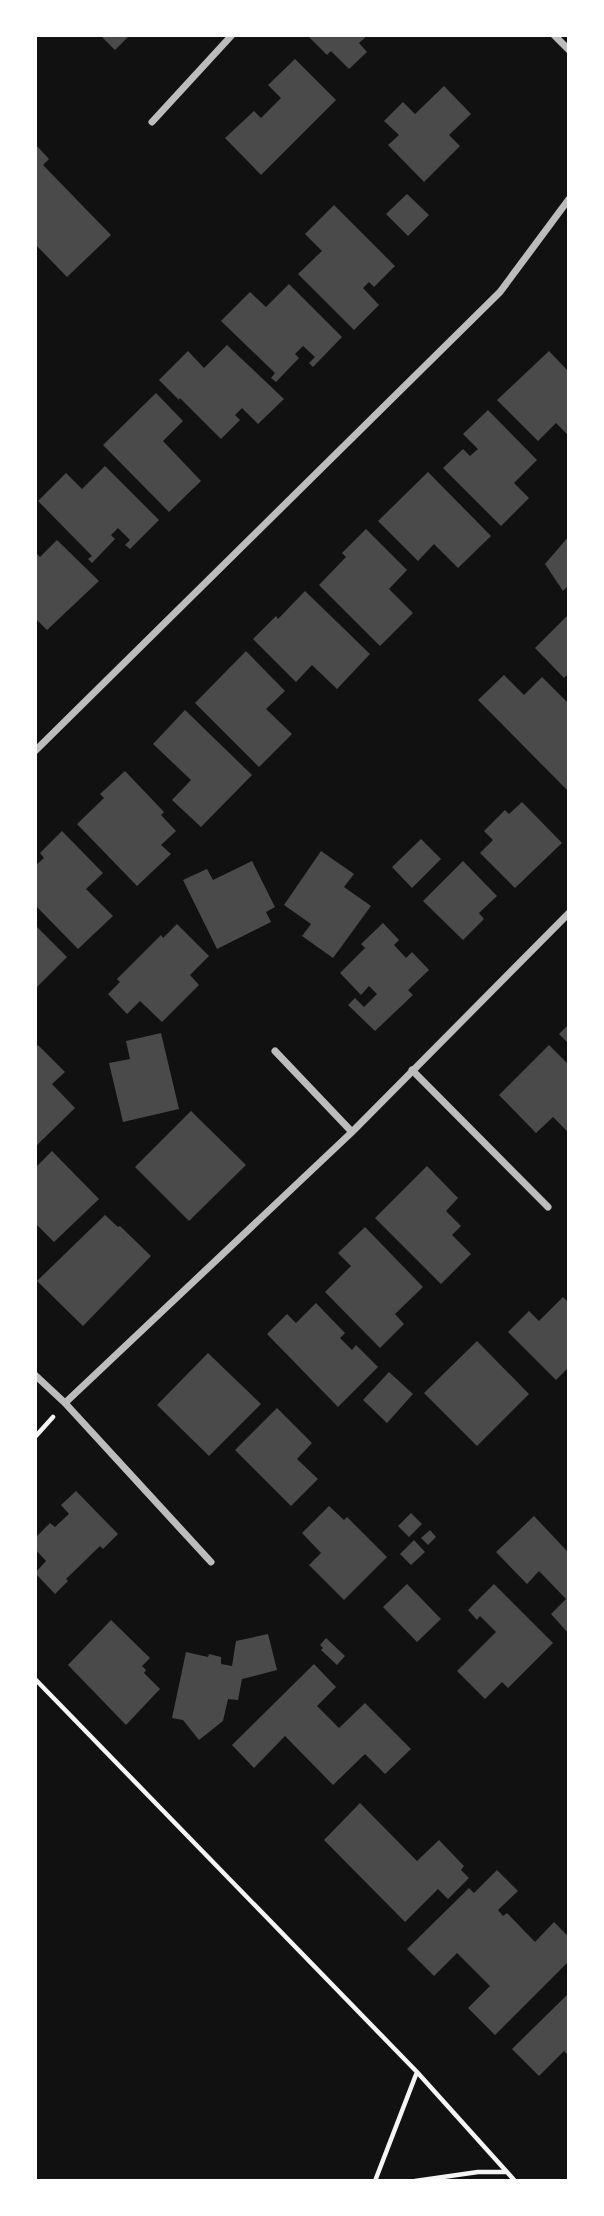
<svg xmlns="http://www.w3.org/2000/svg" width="604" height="2216" viewBox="0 0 604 2216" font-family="Signika,sans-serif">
  <rect width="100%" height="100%" fill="#111"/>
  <path fill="#4a4a4a" d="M100,35H130L115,50Z
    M307,35H368L359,43L367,52L349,69L331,51L327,55Z
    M295,59L336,100L261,175L225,138L254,111L261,118L281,98L268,85Z
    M444,86L471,114L449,135L460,146L424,182L388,145L399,135L384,121L403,102L415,114Z
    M35,144L49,159L43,165L111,235L67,277L35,244Z
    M407,194L429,215L408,236L386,214Z
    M334,205L395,266L374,287L369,282L363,288L379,305L354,330L298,274L322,251L305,234Z
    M289,284L342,337L313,367L309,363L315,357L303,346L295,354L299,358L276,382L271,378L275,373L221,321L250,292L266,307Z
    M227,345L284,399L258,424L242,408L235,415L240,420L221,439L180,398L179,400L159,380L188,351L204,368Z
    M549,351L569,372V436L556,423L538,441L497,400Z
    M156,393L183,421L163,441L201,481L169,512L103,445Z
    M488,410L537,460L514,483L529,498L501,526L443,468L463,449L470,456L478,449L463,434Z
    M105,466L159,520L130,549L125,545L130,540L118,528L111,535L115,539L92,563L88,559L92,556L38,501L66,473L82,489Z
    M428,472L491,536L458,568L434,544L418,561L378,521Z
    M366,529L407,570L389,589L413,613L380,646L319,585L346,557L342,553Z
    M569,536V585L563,591L545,564Z
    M57,540L99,581L47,630L35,618V552L40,557Z
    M305,591L370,654L337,689L312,665L296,682L253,639L276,616L278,619Z
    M569,614V673L564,678L535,648Z
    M246,651L285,691L266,709L292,734L259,767L195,703Z
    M504,675L524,695L542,677L569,704V792L478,700Z
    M185,710L252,775L201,827L172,800L191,780L153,744Z
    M125,771L164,812L161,815L176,831L161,845L171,854L137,886L77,824L104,798L100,794Z
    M522,802L562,843L515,888L480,853L493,840L484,831L505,810L509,814Z
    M62,831L103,873L86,889L113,916L78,949L35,905V866L44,858L40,853Z
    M421,839L441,859L412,888L392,867Z
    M321,851L354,874L344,887L371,906L333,958L302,936L311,924L284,905Z
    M252,861L275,907L266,912L271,922L217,949L183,880L207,869L213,880Z
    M463,861L497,896L479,913L484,919L463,940L423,901Z
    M383,923L399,940L394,945L406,958L412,952L429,970L408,990L413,995L375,1031L348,1005L355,998L364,1007L377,994L369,986L361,995L340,973L365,948L361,944Z
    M177,924L209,956L190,975L199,985L162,1022L140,1001L127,1014L108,994L120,982L117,979L161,935L163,938Z
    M35,925L67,957L35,989Z
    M569,1024V1044L559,1034Z
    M161,1033L179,1109L123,1122L109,1063L130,1059L126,1041Z
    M38,1045L65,1072L52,1084L75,1108L35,1147V1048Z
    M549,1045L569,1065V1133L553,1117L536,1133L499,1095Z
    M191,1111L246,1165L189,1221L135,1167Z
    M52,1151L99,1199L54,1242L35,1223V1168Z
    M427,1166L458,1198L446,1211L461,1226L452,1235L471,1254L441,1284L375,1218Z
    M105,1215L118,1227L120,1226L151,1256L83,1326L37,1281Z
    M365,1227L423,1287L395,1314L404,1324L380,1348L325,1292L351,1266L338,1253Z
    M563,1297L569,1303V1367L556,1380L508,1332L529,1311L539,1321Z
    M316,1303L345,1333L340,1338L352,1350L356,1345L378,1367L338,1407L267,1334L287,1314L296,1323Z
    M477,1341L529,1394L477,1446L424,1393Z
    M208,1353L261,1404L209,1456L157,1405Z
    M389,1372L413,1394L387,1423L363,1400Z
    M277,1408L312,1443L297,1459L318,1479L291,1506L235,1450Z
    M76,1491L118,1534L103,1549L100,1546L66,1579L68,1581L55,1594L35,1573L46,1561L35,1549V1538L50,1523L55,1527L69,1514L61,1505Z
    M329,1506L344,1520L347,1517L387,1557L344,1600L309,1565L321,1553L302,1533Z
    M411,1513L422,1524L409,1537L398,1526Z
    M534,1516L567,1551L569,1549V1634L551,1614L566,1599L539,1571L527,1584L496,1552Z
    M430,1530L436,1537L428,1545L421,1538Z
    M414,1540L425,1552L411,1565L400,1554Z
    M407,1584L441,1619L417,1642L383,1607Z
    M494,1584L553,1643L508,1688L502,1682L485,1699L457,1671L496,1632L480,1616L477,1620L468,1610Z
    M111,1620L150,1658L142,1666L146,1670L144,1673L160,1689L126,1725L68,1665Z
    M268,1634L277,1670L242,1679L238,1700L228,1699L223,1721L199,1740L183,1720L172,1718L186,1652L208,1657L209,1654L221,1657V1664L232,1666L236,1641Z
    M326,1638L345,1656L337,1665L321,1650L323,1648L320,1645Z
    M314,1664L336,1687L317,1706L339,1728L365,1703L411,1749L385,1774L365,1754L333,1785L285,1736L254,1768L232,1745Z
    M360,1803L417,1861L439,1840L464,1866L461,1870L469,1878L448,1899L438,1889L405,1922L324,1840Z
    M497,1870L518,1891L498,1910L503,1916L507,1913L535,1942L554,1922L569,1937V1961L495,2035L468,2008L490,1986L457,1953L434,1976L407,1949L469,1888L474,1893Z
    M569,1993V2056L564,2051L539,2076L512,2049Z"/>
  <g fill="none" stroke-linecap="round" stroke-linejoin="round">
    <path stroke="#f5f5f5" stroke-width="4.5" d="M35,1437L53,1417
      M35,1679L417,2072L515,2181
      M375,2181L417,2072
      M415,2181L478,2172H507"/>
    <path stroke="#bcbcbc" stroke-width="7" d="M554,35L569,50
      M152,122L232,35
      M35,751L500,292L569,199
      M275,1051L352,1132
      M412,1070L548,1207
      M35,1375L65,1403L211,1562
      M65,1403L352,1132L569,913"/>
  </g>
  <rect width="604" height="2216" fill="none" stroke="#ffffff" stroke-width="74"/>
</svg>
